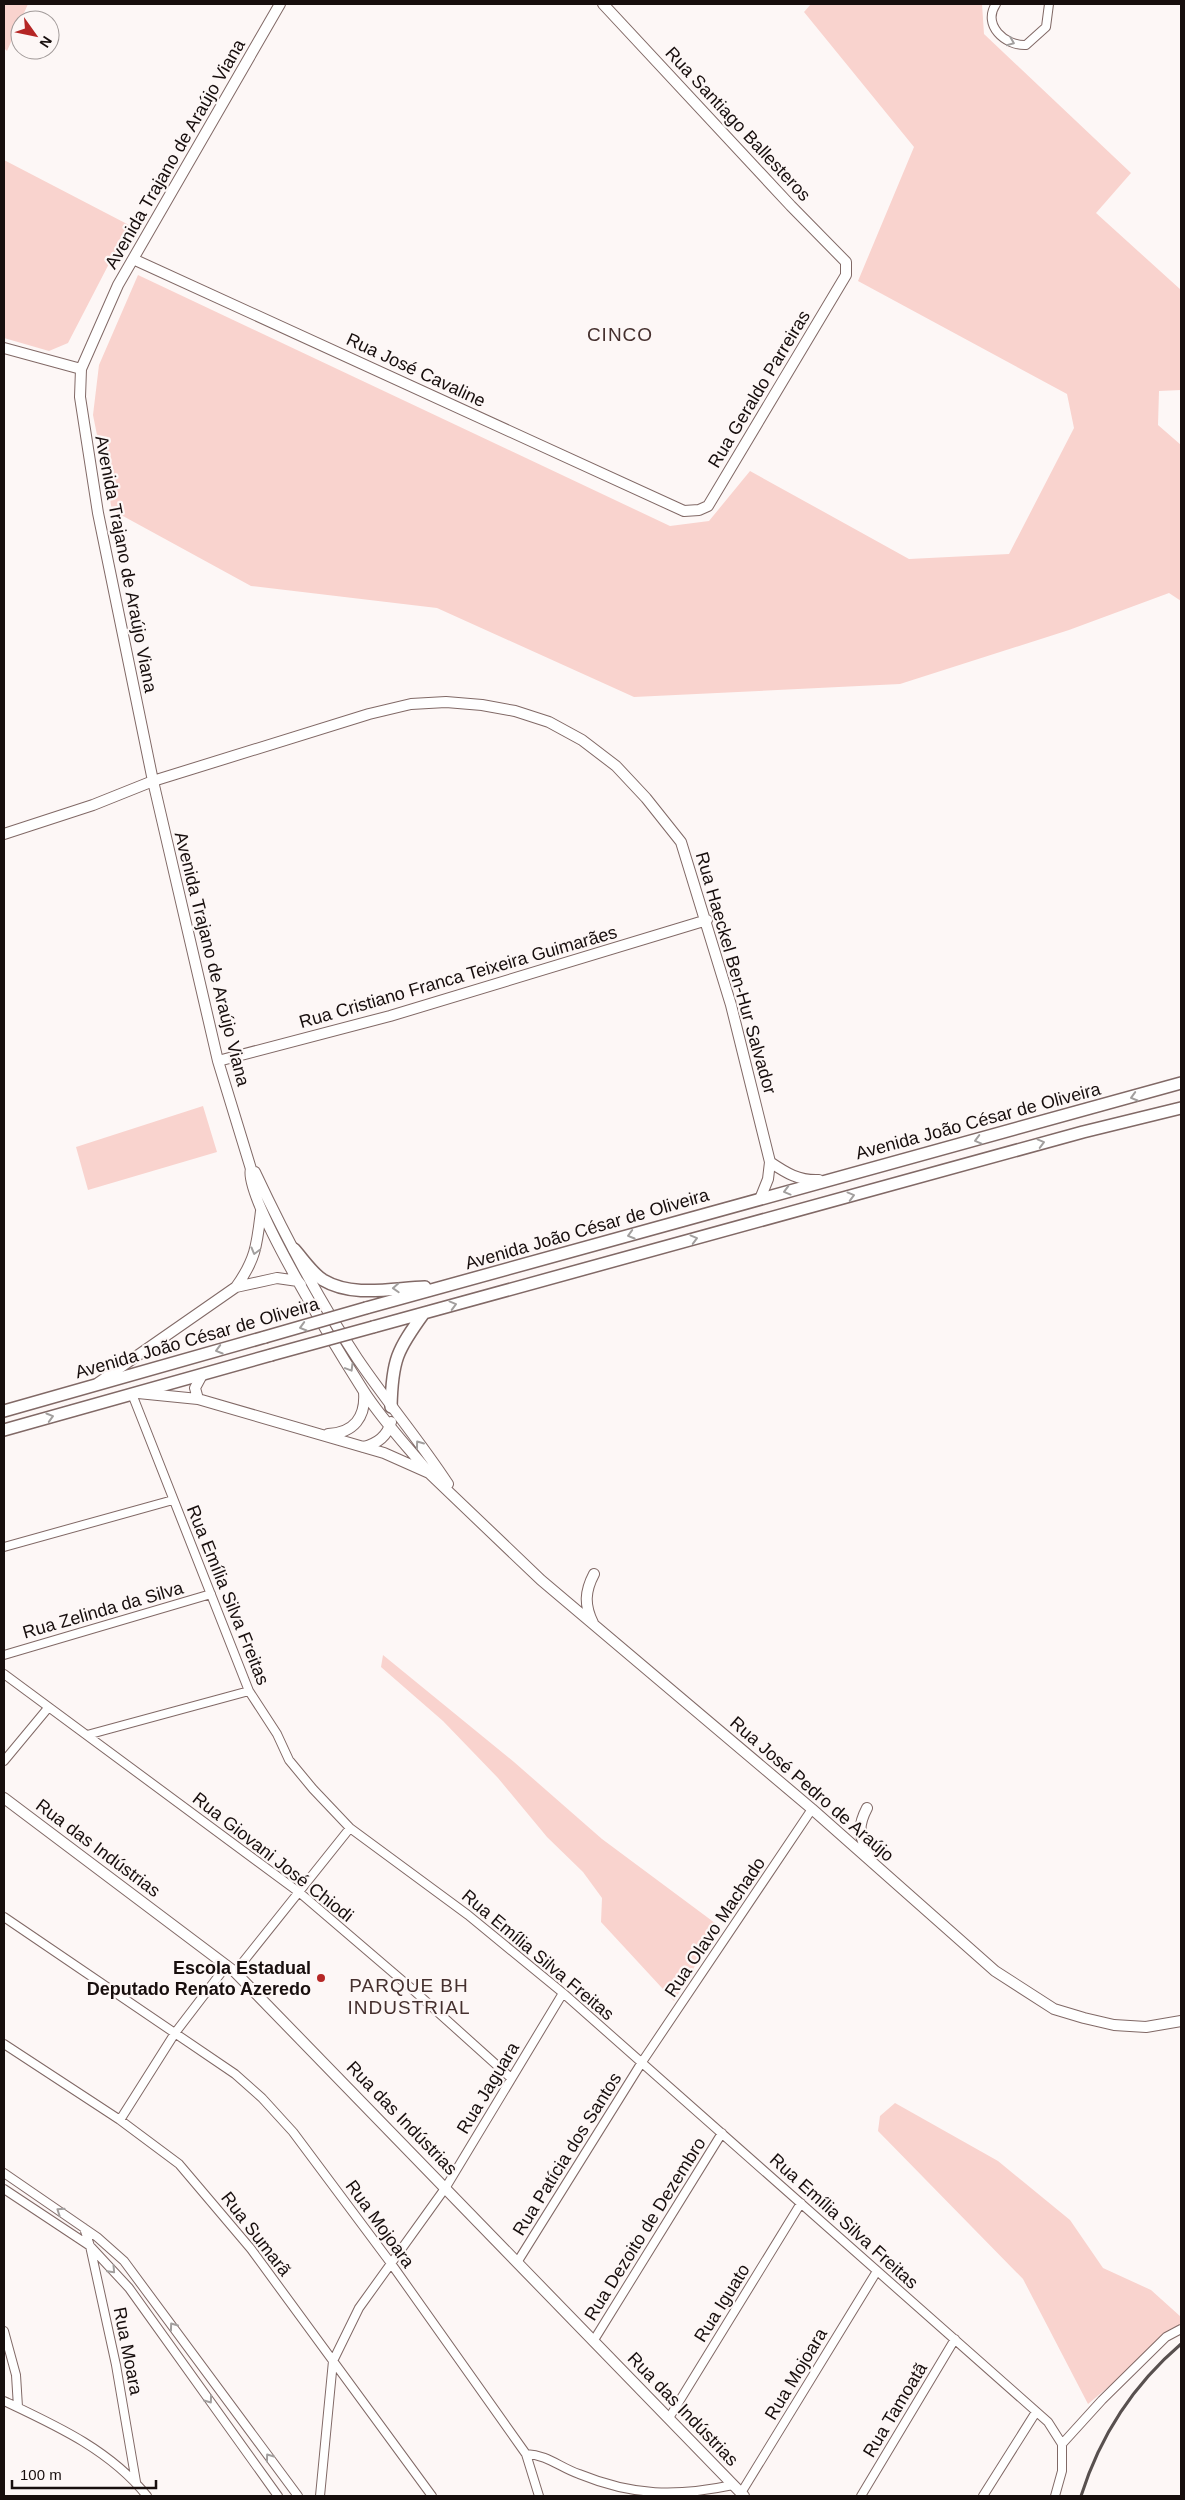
<svg xmlns="http://www.w3.org/2000/svg" width="1185" height="2500" viewBox="0 0 1185 2500" font-family="Arial,sans-serif">
  <rect width="100%" height="100%" fill="#fdf7f6"/>
  <path fill="#f9d3ce" d="M4,4H28L7,51L4,48Z
    M811,4H982L984,34L1131,173L1096,213L1181,290V390L1159,391L1158,425L1181,445V601L1169,593L1069,630L900,684L634,697L437,608L251,586L112,510L93,415L99,365L138,275L670,526L709,521L750,471L909,559L1009,554L1074,428L1067,394L858,281L914,147L804,12Z
    M4,160L129,225L68,343L49,351L4,338Z
    M203,1106L217,1152L88,1190L76,1147Z
    M383,1655L514,1762L602,1839L719,1926L674,2001L601,1922L602,1898L583,1872L547,1837L498,1778L443,1721L381,1667Z
    M895,2103L998,2161L1070,2220L1103,2268L1151,2290L1181,2317V2326L1088,2404L1023,2279L878,2131L880,2116Z"/>
  <g fill="none" stroke-linecap="round" stroke-linejoin="round">
    <g stroke="#816966" stroke-width="10">
      <path id="minor" d="M996,4C982,25 1005,46 1026,45L1046,27L1049,4
        M132,1394L249,1691L277,1734L289,1760L313,1789L350,1828L468,1915L563,1993L1048,2422L1062,2444
        M4,1547L173,1500
        M4,1655L211,1594
        M4,1674L300,1893L411,1988L511,2078
        M87,1735L249,1691
        M4,1761L48,1708
        M4,1917L235,2074L262,2098L293,2132L390,2262L526,2454L539,2496
        M235,1972L350,1828
        M4,2044L120,2120L179,2164L251,2249L432,2496
        M120,2120L175,2033L227,1965
        M4,2173L97,2237L124,2261L298,2496
        M4,2189L90,2246L129,2288L278,2496
        M84,2228L90,2246L116,2365L136,2482
        M518,2261L642,2062L812,1809
        M4,2331L16,2375L18,2407
        M594,2340L722,2133
        M4,2401C57,2426 110,2450 147,2496
        M669,2418L801,2203
        M1062,2444L1102,2400L1166,2337L1181,2329
        M526,2454C548,2455 559,2467 579,2474C633,2496 676,2497 733,2485
        M741,2493L877,2271
        M320,2496L333,2361L359,2308L446,2187L563,1993
        M861,2496L955,2339
        M983,2496L1036,2412
        M1055,2496L1062,2471V2444"/>
    </g>
    <g stroke="#816966" stroke-width="12">
      <path id="tertiary" d="M280,4L118,285L81,369L80,397L98,513L153,781L218,1061L251,1169C241,1195 344,1360 363,1390C382,1420 407,1446 429,1473
        M133,259L684,511L699,510L708,506L846,275V262L791,206L603,4
        M4,348L81,369
        M4,834L93,805L153,781L369,714L411,704L446,702L482,705L515,711L549,722L582,740L616,766L646,798L681,842L731,1005L770,1162L768,1179L760,1199
        M218,1061L390,1016L707,920
        M770,1162C786,1173 799,1181 819,1180
        M255,1172C285,1236 318,1299 357,1358C386,1401 420,1441 448,1484
        M236,1287L277,1278L298,1281L301,1285
        M98,1383L236,1287C256,1259 257,1244 261,1211
        M138,1393L198,1399L384,1453L429,1473L541,1580L812,1809L995,1971L1054,2009L1084,2018L1114,2025L1146,2027L1181,2021
        M198,1399L195,1388L202,1375
        M328,1434C354,1433 366,1417 364,1392
        M363,1447C377,1444 387,1437 391,1422
        M593,1623C584,1605 585,1591 594,1574
        M4,1798L235,1972L744,2496
        M867,1808C856,1829 860,1837 870,1857"/>
    </g>
    <g stroke="#816966" stroke-width="14">
      <path id="secondary" d="M294,1249C303,1259 312,1273 323,1280C353,1298 393,1288 425,1287
        M366,1308L1181,1083
        M373,1327L1083,1132L1181,1108
        M391,1407C392,1360 397,1350 424,1313
        M4,1411L265,1337
        M4,1430L271,1355"/>
    </g>
    <use href="#minor" stroke="#fff" stroke-width="8"/>
    <use href="#tertiary" stroke="#fff" stroke-width="10"/>
    <use href="#secondary" stroke="#fff" stroke-width="11"/>
    <path stroke="#58504f" stroke-width="3" d="M1081,2496C1100,2436 1133,2385 1181,2344"/>
    <g stroke="#816966" stroke-width="14" stroke-linecap="butt">
      <path id="secondary-bridge" d="M265,1337L366,1308
        M271,1355L373,1327"/>
    </g>
    <use href="#secondary-bridge" stroke="#fff" stroke-width="11"/>
  </g>
  <defs><path id="oneway-chevron" d="M-2-3.5L2.5 0L-2 3.5" fill="none" stroke-width="1.6" stroke-linecap="round" stroke-linejoin="round" transform="scale(1.25)"/></defs>
  <g stroke="#a29f9e">
    <use href="#oneway-chevron" transform="translate(1011 42) rotate(22)"/>
    <use href="#oneway-chevron" transform="translate(1134 1097) rotate(164)"/>
    <use href="#oneway-chevron" transform="translate(978 1140) rotate(165)"/>
    <use href="#oneway-chevron" transform="translate(1041 1143) rotate(-15)"/>
    <use href="#oneway-chevron" transform="translate(787 1191) rotate(165)"/>
    <use href="#oneway-chevron" transform="translate(851 1196) rotate(-15)"/>
    <use href="#oneway-chevron" transform="translate(631 1235) rotate(164)"/>
    <use href="#oneway-chevron" transform="translate(694 1239) rotate(-15)"/>
    <use href="#oneway-chevron" transform="translate(255 1251) rotate(105)"/>
    <use href="#oneway-chevron" transform="translate(396 1288) rotate(177)"/>
    <use href="#oneway-chevron" transform="translate(453 1305) rotate(-15)"/>
    <use href="#oneway-chevron" transform="translate(303 1327) rotate(164)"/>
    <use href="#oneway-chevron" transform="translate(219 1350) rotate(164)"/>
    <use href="#oneway-chevron" transform="translate(350 1368) rotate(59)"/>
    <use href="#oneway-chevron" transform="translate(50 1417) rotate(-16)"/>
    <use href="#oneway-chevron" transform="translate(419 1444) rotate(-126)"/>
    <use href="#oneway-chevron" transform="translate(60 2211) rotate(-146)"/>
    <use href="#oneway-chevron" transform="translate(112 2270) rotate(47)"/>
    <use href="#oneway-chevron" transform="translate(173 2326) rotate(-126)"/>
    <use href="#oneway-chevron" transform="translate(209 2400) rotate(54)"/>
    <use href="#oneway-chevron" transform="translate(269 2457) rotate(-126)"/>
  </g>
  <circle fill="#b52625" stroke="#fdf7f6" stroke-width="2" cx="321" cy="1978" r="5"/>
  <g text-anchor="middle" stroke-width="4.5" stroke-linejoin="round" paint-order="stroke">
    <g font-size="18" fill="#170e0d" stroke="#fdf7f6">
      <text transform="translate(738 124) rotate(47)" y="6">Rua Santiago Ballesteros</text>
      <text transform="translate(175 154) rotate(-60)" y="6">Avenida Trajano de Araújo Viana</text>
      <text transform="translate(416 370) rotate(25)" y="6">Rua José Cavaline</text>
      <text transform="translate(759 389) rotate(-59)" y="6">Rua Geraldo Parreiras</text>
      <text transform="translate(126 564) rotate(79)" y="6">Avenida Trajano de Araújo Viana</text>
      <text transform="translate(212 959) rotate(76)" y="6">Avenida Trajano de Araújo Viana</text>
      <text transform="translate(736 973) rotate(74)" y="6">Rua Haeckel Ben-Hur Salvador</text>
      <text transform="translate(458 977) rotate(-16)" y="6">Rua Cristiano Franca Teixeira Guimarães</text>
      <text transform="translate(978 1121) rotate(-15)" y="6">Avenida João César de Oliveira</text>
      <text transform="translate(587 1229) rotate(-16)" y="6">Avenida João César de Oliveira</text>
      <text transform="translate(197 1338) rotate(-16)" y="6">Avenida João César de Oliveira</text>
      <text transform="translate(228 1595) rotate(68)" y="6">Rua Emília Silva Freitas</text>
      <text transform="translate(103 1610) rotate(-16)" y="6">Rua Zelinda da Silva</text>
      <text transform="translate(812 1789) rotate(41)" y="6">Rua José Pedro de Araújo</text>
      <text transform="translate(98 1848) rotate(37)" y="6">Rua das Indústrias</text>
      <text transform="translate(273 1857) rotate(38)" y="6">Rua Giovani José Chiodi</text>
      <text transform="translate(715 1927) rotate(-56)" y="6">Rua Olavo Machado</text>
      <text transform="translate(538 1955) rotate(40)" y="6">Rua Emília Silva Freitas</text>
      <text transform="translate(488 2088) rotate(-59)" y="6">Rua Jaguara</text>
      <text transform="translate(402 2118) rotate(46)" y="6">Rua das Indústrias</text>
      <text transform="translate(567 2154) rotate(-58)" y="6">Rua Patícia dos Santos</text>
      <text transform="translate(844 2221) rotate(42)" y="6">Rua Emília Silva Freitas</text>
      <text transform="translate(380 2224) rotate(54)" y="6">Rua Mojoara</text>
      <text transform="translate(645 2229) rotate(-58)" y="6">Rua Dezoito de Dezembro</text>
      <text transform="translate(256 2234) rotate(52)" y="6">Rua Sumarã</text>
      <text transform="translate(722 2303) rotate(-58)" y="6">Rua Iguato</text>
      <text transform="translate(128 2351) rotate(79)" y="6">Rua Moara</text>
      <text transform="translate(796 2374) rotate(-59)" y="6">Rua Mojoara</text>
      <text transform="translate(683 2409) rotate(46)" y="6">Rua das Indústrias</text>
      <text transform="translate(895 2410) rotate(-59)" y="6">Rua Tamoatã</text>
    </g>
    <g font-size="18" font-weight="bold" fill="#170e0d" stroke="#fdf7f6" text-anchor="end">
      <text x="311" y="1974">Escola Estadual<tspan x="311" dy="21">Deputado Renato Azeredo</tspan></text>
    </g>
    <g font-size="19" letter-spacing="1" fill="#45302e" stroke="#fdf7f6">
      <text x="620" y="341">CINCO</text>
      <text x="409" y="1992">PARQUE BH<tspan x="409" dy="22">INDUSTRIAL</tspan></text>
    </g>
  </g>
  <rect width="1185" height="2500" fill="none" stroke="#170e0d" stroke-width="10"/>
  <g transform="translate(35 35) rotate(123)"><circle r="24" fill="#fdf7f6" stroke="#a19a99"/>
  <path d="M0-4L9 19L0 12L-9 19Z" fill="#b52625"/>
  <text y="-8" font-size="14" font-weight="bold" text-anchor="middle" fill="#170e0d">N</text>
  </g>
  <path d="M12 2480v8h144v-8" fill="none" stroke="#170e0d" stroke-width="2.5"/>
  <text x="20" y="2480" font-size="15" fill="#170e0d" stroke="#fdf7f6" stroke-width="4" paint-order="stroke">100 m</text>
</svg>
